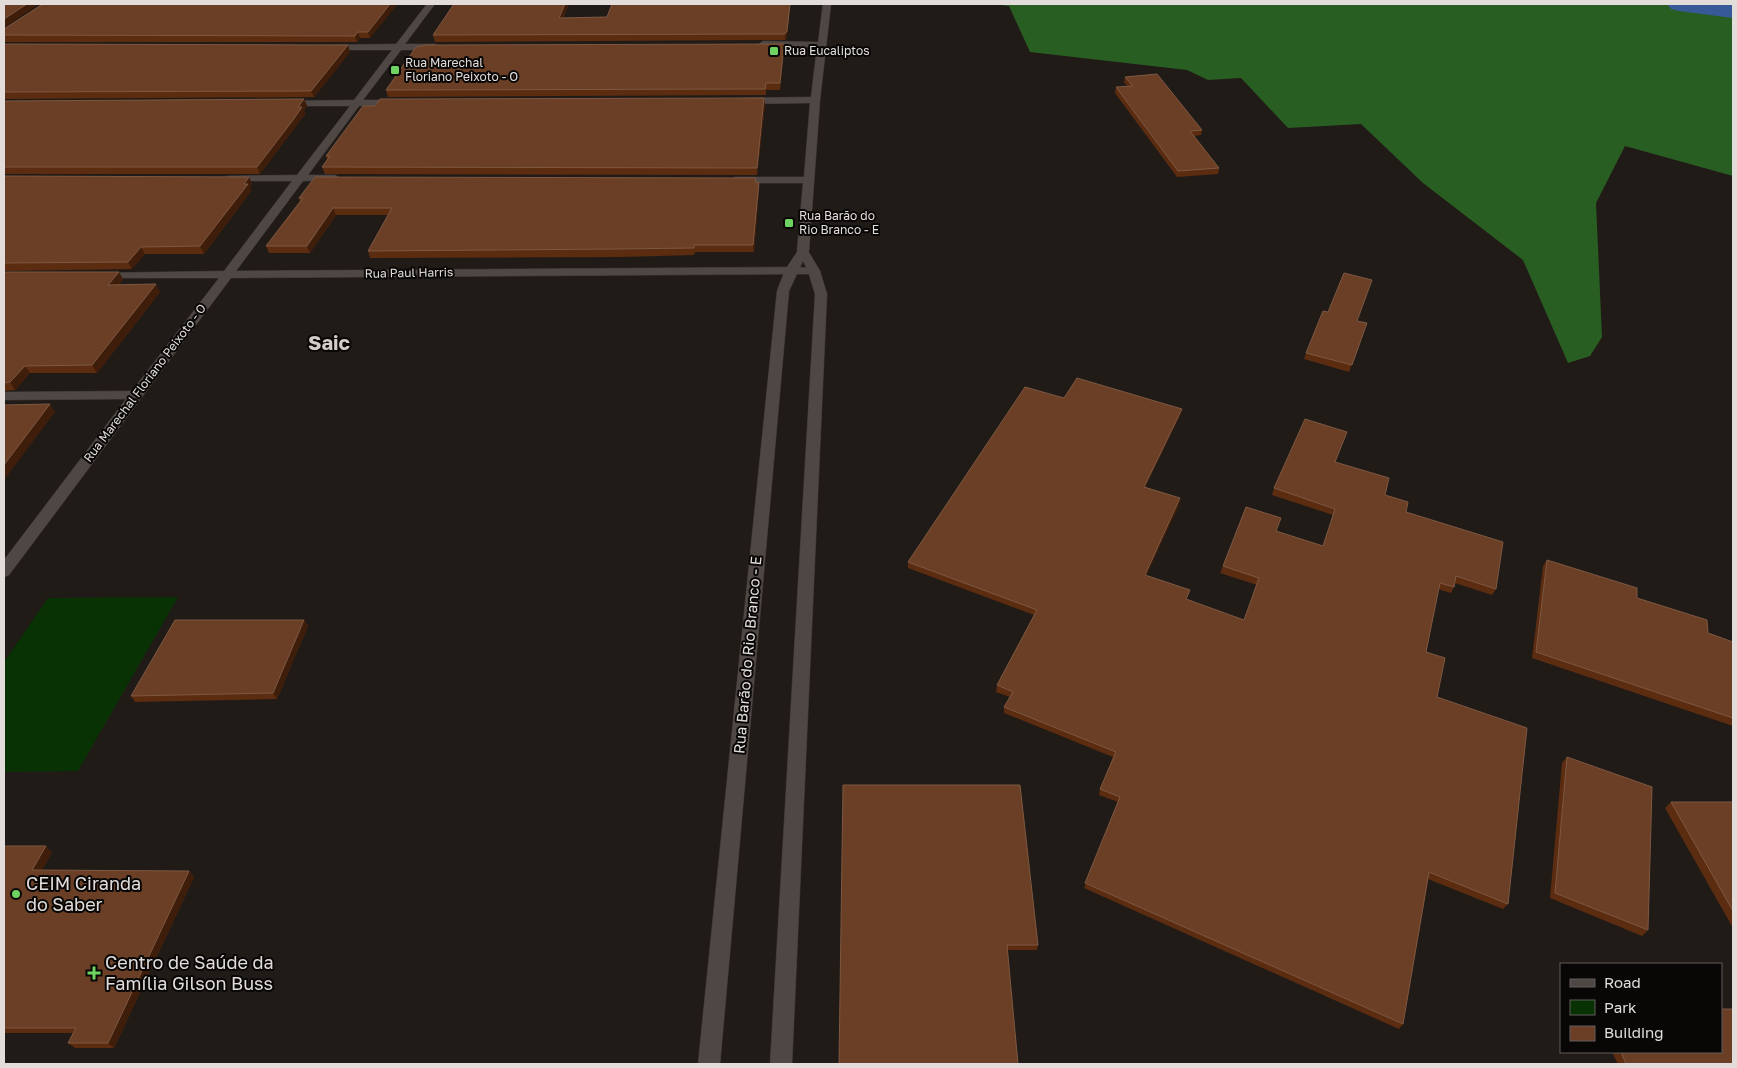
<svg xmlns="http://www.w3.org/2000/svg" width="1737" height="1068" viewBox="0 0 1737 1068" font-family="'Golos Text',sans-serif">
  <rect width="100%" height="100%" fill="#211b18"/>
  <path fill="#093204" d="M178,597L78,771L4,772V662L48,598Z"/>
  <path fill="#295e22" d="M992,4H1733V176L1625,146L1596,203L1602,337L1590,356L1568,363L1523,260L1423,183L1361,124L1288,128L1241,78L1208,80L1187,70L1030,52L1009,6Z"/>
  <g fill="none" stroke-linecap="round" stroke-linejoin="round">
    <path fill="#365997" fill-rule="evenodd" d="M1667,4H1733V18L1679,11L1671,9Z"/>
    <g stroke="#3a3533" stroke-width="1">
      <path id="street" d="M427,4H435L405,44H435L439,47L435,50H401L363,100H396L399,101V105L359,106L308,175H335L340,178L339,180L303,181L236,271L791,267L814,268L820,271L814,274L231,278L9,575L4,577V560L126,399L4,400V392L132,391L219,278H101L97,277L95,275L97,273L224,271L292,181H230L225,178L226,176L297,175L350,106H287L284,105V101L354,100L392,50H328L325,49V45L396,44Z
        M823,4H831L820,100L809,251L803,254L797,251L803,183H735L730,180L735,177H804L810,103L744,104L739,101L744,98L811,97L817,47H763L759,44L763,41L818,42Z"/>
    </g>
    <g stroke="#3a3533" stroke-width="1">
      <path id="secondary" d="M803,248L807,249L820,271L827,294L792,1064H770L815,294L808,271L803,261L789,291L720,1064H698L777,291L785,270L799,249Z"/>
    </g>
    <use href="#street" fill="#4f4744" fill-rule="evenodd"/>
    <use href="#secondary" fill="#4f4744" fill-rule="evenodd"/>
  </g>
  <path fill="#5c2c10" d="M42,4H397L370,38H360L357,42H4V29Z
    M454,4H569L563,18L607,17L612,4H790L787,38L785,40L435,42L433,35Z
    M4,44L348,45L350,52L314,97L4,99Z
    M784,44V50L780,90H766V95L388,97L386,90Z
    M1125,77L1202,130L1201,135L1194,136L1219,168L1218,174L1177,177L1115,93L1116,87H1128L1124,82Z
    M764,98L765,105L757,175L325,174L322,167L327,160L326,156Z
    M304,99L307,106L304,110L305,114L260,174H4V101Z
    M4,176L249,177L252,184L250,187L251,191L204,254H145L132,269L4,271Z
    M759,182V189L754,252H695L694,255L621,257L370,258L368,251L388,215H336L310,253H269L266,246L300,201L299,198Z
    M4,272L123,279L119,285L160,292L97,373H30L15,390L4,391Z
    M1357,321L1367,323L1349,372L1304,359L1306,353Z
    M1064,398L1182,409L1180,415L1145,487L1180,498L1179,505L1146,575L1186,600L1244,620L1257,585L1220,573L1223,566L1276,531L1323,546L1333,515L1272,495L1274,488L1335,462L1385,495L1496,589L1492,595L1455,583L1454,587L1451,593L1438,589L1426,652L1437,697L1508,904L1503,909L1428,879L1403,1024L1399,1029L1084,888L1118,802L1099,795L1100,789L1113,757L1004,713V707L1010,697L996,692L997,685L1034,615L908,568V562Z
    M1547,560L1637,598L1708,633L1733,642V726L1532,658L1543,566Z
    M304,620L308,626L277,699L135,702L131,696Z
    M1567,757L1648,930L1642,936L1550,898L1562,763Z
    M843,785L1038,945L1037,950H1008Z
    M1671,802H1733V928L1665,808Z
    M4,846L52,852L42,870L189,871L194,877L114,1048H75L68,1043L73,1033H4Z
    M1612,1052H1721L1733,1064H1618Z"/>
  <path fill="#3e1d0a" d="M27,4H39L4,28V19Z
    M390,4H397L370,38L368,32Z
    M565,4H569L560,24L559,18Z
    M790,4L787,38L785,40V34Z
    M358,32L360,38L357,42L355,36Z
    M784,44V50L780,90V83Z
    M348,45L350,52L314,97L311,91Z
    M764,98L765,105L757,175V168Z
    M304,99L307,106L304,110L305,114L260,174L257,167Z
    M249,177L252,184L250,187L251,191L204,254L200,246Z
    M759,182V189L754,252L753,245Z
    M333,208L336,215L310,253L307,246Z
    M141,247L145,254L132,269L128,262Z
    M119,272L123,279L113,292L108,285Z
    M156,284L160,292L97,373L92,365Z
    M25,366L30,373L15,390L10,382Z
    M50,404L55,412L4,480V465Z
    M1182,409L1180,415L1142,493L1144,487Z
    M1180,498L1179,505L1144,581L1145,575Z
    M304,620L308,626L277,699L273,693Z
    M46,846L52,852L39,876L32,870Z
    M189,871L194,877L114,1048L108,1043Z"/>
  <path fill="#6a3f26" stroke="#7d5842" d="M4,4H27L4,19Z
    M43,4H390L368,32H358L355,36L4,35V29Z
    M454,4H565L559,18L607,17L612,4H790L787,31L785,34L433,35Z
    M4,44L348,45L311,91L4,92Z
    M784,44L780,83H766L765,89L386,90L416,47L427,45Z
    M1157,74L1202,130L1190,131L1219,168L1178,171L1116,87L1133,86L1125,77Z
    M764,98L757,168L322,167L330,156H326L363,106H375L380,99Z
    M304,99L298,107H302L293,120L257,167H4V101Z
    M4,176L249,177L244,184H248L200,246L141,247L128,262L4,263Z
    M315,177L756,178L755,182H759L753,245H694V248L619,249L368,251L392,208H333L307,246H266L303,198H299Z
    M4,272H119L108,285L156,284L92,365L25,366L10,382L4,383Z
    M1344,273L1372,280L1357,321L1367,323L1352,365L1306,353L1323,311L1328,312Z
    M1077,378L1182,409L1144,487L1180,498L1145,575L1190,590L1186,599L1244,620L1259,578L1223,566L1246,507L1281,518L1276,531L1323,546L1335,509L1274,488L1305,419L1347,432L1335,462L1389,478L1385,495L1408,502L1406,512L1503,542L1496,589L1456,576L1454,587L1440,583L1426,652L1445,658L1437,697L1527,728L1508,904L1429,872L1403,1024L1085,883L1120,797L1100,789L1116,752L1004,707L1013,692L997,685L1037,610L908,562L1025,387L1064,398Z
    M50,404L4,465V405Z
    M1547,560L1637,588V598L1707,620L1708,633L1733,642V718L1536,652Z
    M175,620H304L273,693L131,696Z
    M1567,757L1652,787L1648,930L1555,893Z
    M843,785H1020L1038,945H1007L1018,1064H839Z
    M1671,802H1733V911Z
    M4,846H46L32,870L189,871L108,1043H68L76,1028H4Z
    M1721,1009H1733V1064H1626L1621,1052H1721Z"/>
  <g fill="#6ed360" stroke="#090706" stroke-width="2">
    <rect x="769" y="46" width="10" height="10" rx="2.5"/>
    <rect x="390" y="65" width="10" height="10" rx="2.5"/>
    <rect x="784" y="218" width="10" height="10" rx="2.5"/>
    <circle cx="16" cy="894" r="5"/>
    <path d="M91.5 965.5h5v5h5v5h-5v5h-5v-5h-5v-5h5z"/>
  </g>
  <g text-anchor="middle" stroke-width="4" stroke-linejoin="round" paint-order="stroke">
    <g font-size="12" fill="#e2dddb" stroke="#090706" text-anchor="start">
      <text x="784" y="55">Rua Eucaliptos</text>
      <text x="405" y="67">Rua Marechal<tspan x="405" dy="14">Floriano Peixoto - O</tspan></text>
      <text x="799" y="220">Rua Barão do<tspan x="799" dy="14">Rio Branco - E</tspan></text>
    </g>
    <g font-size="12" fill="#e2dddb" stroke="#090706">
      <text transform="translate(409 273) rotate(-1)" y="4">Rua Paul Harris</text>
      <text transform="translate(145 383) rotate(-53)" y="4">Rua Marechal Floriano Peixoto - O</text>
    </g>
    <g font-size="15" fill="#e2dddb" stroke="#090706">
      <text transform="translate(748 655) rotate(-85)" y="5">Rua Barão do Rio Branco - E</text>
    </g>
    <g font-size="18" fill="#e2dddb" stroke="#090706" text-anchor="start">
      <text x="26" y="890">CEIM Ciranda<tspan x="26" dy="21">do Saber</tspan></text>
      <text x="105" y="969">Centro de Saúde da<tspan x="105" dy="21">Família Gilson Buss</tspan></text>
    </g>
    <g font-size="20" font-weight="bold" fill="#d4ccc8" stroke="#090706">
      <text x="329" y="350">Saic</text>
    </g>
  </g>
  <rect width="1737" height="1068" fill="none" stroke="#e2dddb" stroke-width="10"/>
  <rect x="1560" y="963" width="162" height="90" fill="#090706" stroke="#605d5b"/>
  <rect x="1570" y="979" width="25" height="8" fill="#4f4744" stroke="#605d5b"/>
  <text x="1604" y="988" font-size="15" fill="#e2dddb">Road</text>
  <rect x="1570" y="1000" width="25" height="15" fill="#093204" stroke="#605d5b"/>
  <text x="1604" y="1013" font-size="15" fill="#e2dddb">Park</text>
  <rect x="1570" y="1026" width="25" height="15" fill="#6a3f26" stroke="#605d5b"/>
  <text x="1604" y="1038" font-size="15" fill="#e2dddb">Building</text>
</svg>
